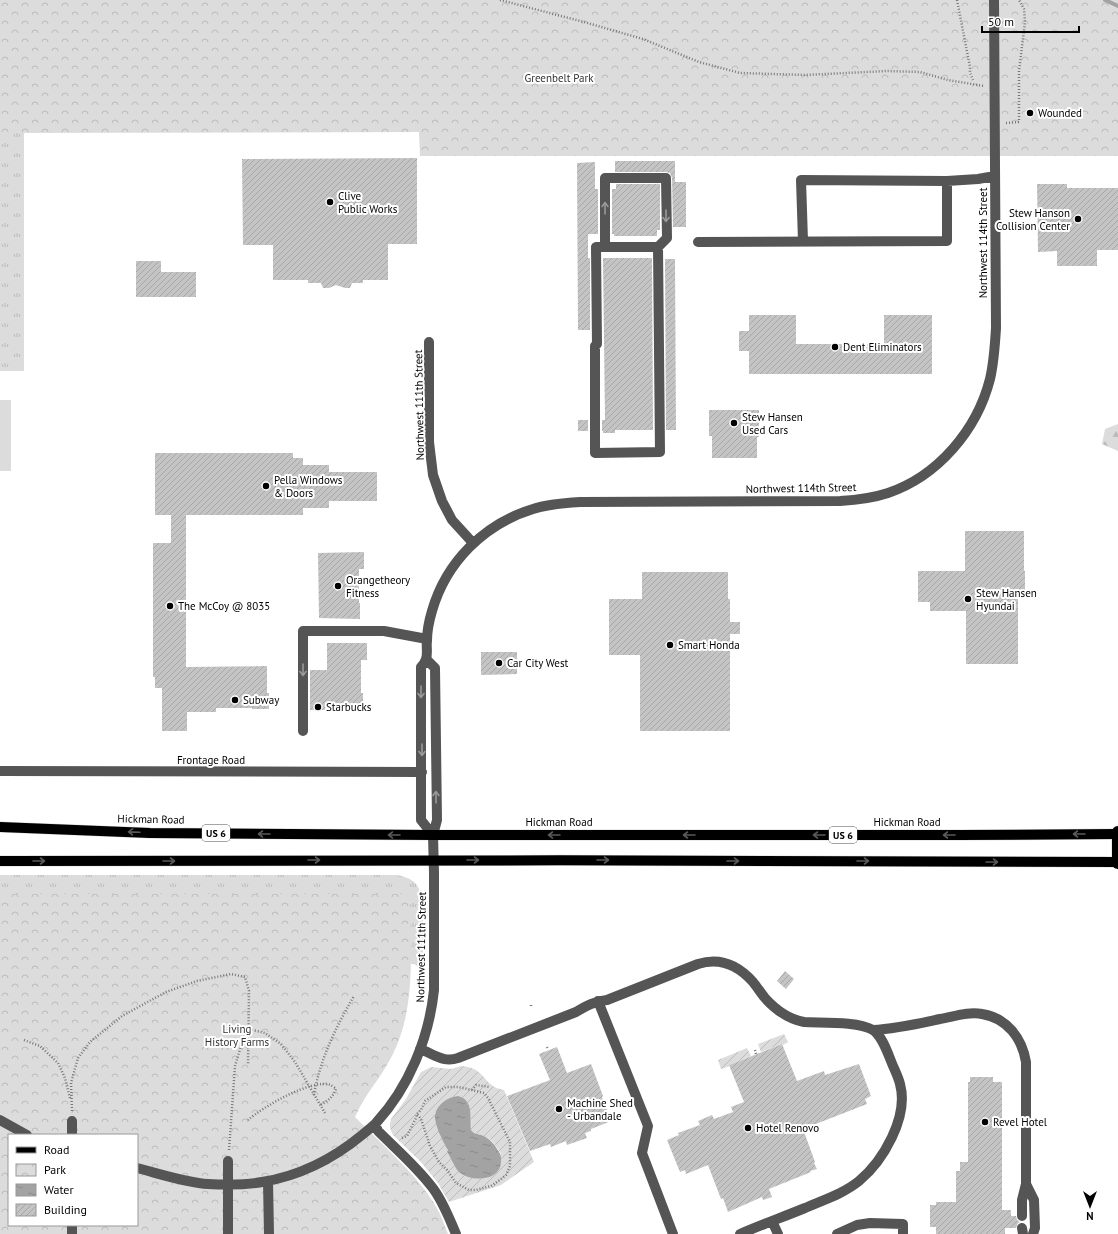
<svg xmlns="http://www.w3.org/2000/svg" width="1118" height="1234" viewBox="0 0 1118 1234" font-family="'PT Sans',sans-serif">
  <defs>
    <pattern id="grass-tufts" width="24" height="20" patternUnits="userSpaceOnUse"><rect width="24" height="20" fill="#dcdcdc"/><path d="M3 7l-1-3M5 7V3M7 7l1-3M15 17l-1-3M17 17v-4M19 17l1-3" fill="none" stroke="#bbb"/></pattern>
    <pattern id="forest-firs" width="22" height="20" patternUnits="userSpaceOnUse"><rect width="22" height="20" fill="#dcdcdc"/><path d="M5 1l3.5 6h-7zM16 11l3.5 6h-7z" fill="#bbb"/></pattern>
    <pattern id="park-crowns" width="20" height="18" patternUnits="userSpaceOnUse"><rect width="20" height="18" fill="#dcdcdc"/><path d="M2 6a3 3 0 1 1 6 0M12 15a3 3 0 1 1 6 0" fill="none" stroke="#bbb"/></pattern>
    <pattern id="garden-furrows" width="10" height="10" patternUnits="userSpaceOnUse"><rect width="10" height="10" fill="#dcdcdc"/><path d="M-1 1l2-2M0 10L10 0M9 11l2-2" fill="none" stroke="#bbb"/></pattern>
    <pattern id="water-ripples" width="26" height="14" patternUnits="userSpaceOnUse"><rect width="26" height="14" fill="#a3a3a3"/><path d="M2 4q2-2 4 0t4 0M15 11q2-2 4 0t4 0" fill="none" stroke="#8b8b8b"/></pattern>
    <pattern id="building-hatch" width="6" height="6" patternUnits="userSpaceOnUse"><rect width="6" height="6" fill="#c4c4c4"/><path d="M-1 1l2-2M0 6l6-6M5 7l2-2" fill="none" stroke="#a7a7a7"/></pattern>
  </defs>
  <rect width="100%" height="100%" fill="#fff"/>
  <path fill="url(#grass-tufts)" d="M0,133H24V371H0Z
    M0,875H397C407,877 419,881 420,894H423V973L415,964L0,929Z"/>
  <path fill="url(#forest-firs)" d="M1118,424V451L1102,444L1105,429Z"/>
  <path fill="url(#park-crowns)" fill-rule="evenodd" d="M0,0H1118V156H420L419,132L0,133Z
    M0,894H410C410,947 417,1005 393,1054C385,1070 375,1083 365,1098C361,1104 358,1111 355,1117C382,1145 423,1179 440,1214C443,1220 445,1227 448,1234H0ZM9,1135H137V1225H9Z"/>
  <path fill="url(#garden-furrows)" fill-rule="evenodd" d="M784,1034L788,1042L783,1045L782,1044L761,1052L758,1044Z
    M747,1048L751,1056L729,1065L730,1066L721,1069L718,1060Z
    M461,1066C488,1068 481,1086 504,1090L534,1162L501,1185L449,1202L438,1183L421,1162L393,1135L390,1128V1124L391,1119L406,1099L421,1072L431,1067L451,1069ZM461,1097C473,1104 471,1118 471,1130C476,1136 485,1135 491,1140C495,1144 498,1149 501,1154L487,1178C478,1180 462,1177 457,1169C453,1164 451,1158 447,1152L448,1150C443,1141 435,1126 435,1116C435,1112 439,1108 441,1104Z"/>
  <path fill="#dcdcdc" d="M0,400H11V471H0Z"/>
  <path fill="url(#water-ripples)" d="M458,1096C474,1100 470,1118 471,1130C474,1134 477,1134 481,1135C490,1138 495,1145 499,1152C501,1155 501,1157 501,1160C502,1182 470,1183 458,1171C454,1166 451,1158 447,1152L448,1150C443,1142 434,1124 435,1115C437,1104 448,1097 458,1096Z"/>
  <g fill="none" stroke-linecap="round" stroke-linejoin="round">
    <path stroke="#a3a3a3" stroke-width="4" d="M1105,0L1118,6"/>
  </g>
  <path fill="url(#building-hatch)" d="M417,158V244H388V280H363V283H352L350,288H345L336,285L329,288H323L321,283H308V280H273V245H243L242,159Z
    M615,161H675V182H686V227H673L672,178L670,173L666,172H615Z
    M595,162V189H598V234H588V258H590V330H578L577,163Z
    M616,184H660V230H657V236H614V234H612V189H616Z
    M1037,184H1067V188H1118V250H1097V266H1057V251L1038,252Z
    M603,258H652L653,430H615V433H603V431H602V420H605Z
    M665,259H675L676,430H666Z
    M136,261H161V272H196V297H136Z
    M749,315H796V344H884V315H932V374H749V351H739V331H749Z
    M709,410H759V437H757V458H712V436H709Z
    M578,420H588V431H578Z
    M155,453H293V458H303V465H329V472H377V501H329V508H303V515H186V667L267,666V693H269V709H252V708H216V712H187V731H162V688H155V677H153V543H171V515H155Z
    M965,531H1024V571H1025V595H1018V664H966V611H930V602H918V571H965Z
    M364,552V569H359V603H360V619L319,618L318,553Z
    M642,572H728V599H730V622H740V634H730V731H640V655H609V599H642Z
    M327,643H367V660H361V693H363V708H350V707H329V710H310V670H327Z
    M481,652H517V674L481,675Z
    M785,971L794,979L786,989L777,981Z
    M782,1044L797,1081L824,1071L825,1075L859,1064L871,1096L865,1099L867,1104L803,1129L815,1162L814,1163L817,1169L810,1171L811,1172L769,1189L772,1197L763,1200L762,1197L728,1212L723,1198L721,1199L708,1165L686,1174L685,1170L680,1172L667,1140L679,1135L678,1133L700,1125L698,1121L712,1115L714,1119L733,1112L731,1107L744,1102L729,1065Z
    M557,1047L567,1073L591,1064L603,1096L602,1097L611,1121L591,1129V1131L585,1133L587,1138L567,1145L566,1141L551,1147L550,1144L530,1151L507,1096L550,1080L539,1054Z
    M970,1077H993V1082H1002V1210H1011V1216H1016L1017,1220L1020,1222L1018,1223L1016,1228H1005V1234H936V1227H930V1205H936V1202H956V1171H960V1162H968V1082H970Z"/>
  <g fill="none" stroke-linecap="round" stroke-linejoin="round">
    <g stroke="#dbdbdb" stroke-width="11">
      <path id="major" d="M0,827L150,833L433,835H959L1118,834
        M0,861C373,861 745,859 1118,862"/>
    </g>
    <g stroke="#dbdbdb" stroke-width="13">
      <path id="highway" d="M1118,832V863"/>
    </g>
    <path stroke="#777" stroke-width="2.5" stroke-dasharray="1 2" stroke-linecap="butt" d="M500,0L584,22L643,39L699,62L740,73L805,75L887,71L920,72L948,80L984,86
      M957,0L970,67V73L973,80
      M1006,123L1019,122V71L1025,22L1024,9L1019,0
      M531,1005V1007
      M249,1029L265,1033L281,1044L295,1062L325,1113
      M24,1040L40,1046L58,1063L65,1078L70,1098
      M547,1047L548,1049
      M755,1050L756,1054
      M472,1090L476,1085L490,1087
      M314,1095C320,1059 336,1027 354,996
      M72,1111L71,1083L78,1058L90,1042L122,1016L166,992L197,981L231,974L245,977L249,991L248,1065
      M248,1120C263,1107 312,1078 331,1085C332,1086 335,1088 336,1089C333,1097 328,1101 320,1105
      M402,1138L407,1136L416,1118L417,1114L421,1110L425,1101L446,1087H458L472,1090L484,1093L488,1098L510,1142V1166L506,1175L501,1179L491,1186L476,1190H469L456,1183L447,1170L439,1162L430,1146L421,1119L417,1114
      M229,1150L235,1066L241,1046L248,1040"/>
    <path stroke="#555" stroke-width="10" d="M803,241L801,180L947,181
      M698,242L947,241V181L978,179L995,176
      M596,247H658L660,452L595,453V346L597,344Z
      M605,247V178H666L667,238L658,247
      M429,342V442L433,475L442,501L452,520L473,543
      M303,731V631H384L427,639
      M0,771L422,772
      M433,835L421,820V667C423,665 425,662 426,659C428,654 426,646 427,641C427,631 429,621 432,611C446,562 484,524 533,509C548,504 565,503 581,502L840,501C857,500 873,498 888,493C938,476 977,430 990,379C994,362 995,345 996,328L994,0
      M598,1001L648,1126L642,1153L673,1234
      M873,1030C896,1029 917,1024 940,1019C953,1017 968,1011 982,1014C1007,1018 1022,1038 1026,1062V1184L1034,1200L1035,1228L1033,1234
      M420,1049C434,1054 443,1063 458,1058L576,1012C586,1006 595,1001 607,1000L698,964C720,957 738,965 753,982C757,987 761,993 765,998C775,1009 788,1019 804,1022C822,1023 858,1021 873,1030C882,1036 887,1051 891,1061C894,1069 898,1076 900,1084C909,1117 883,1161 859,1181C843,1194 823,1200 805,1208C783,1217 761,1225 740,1234
      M0,1120L27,1135
      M375,1124L378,1131C396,1149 416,1166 432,1187C443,1201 449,1218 456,1234
      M72,1135V1121
      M137,1168C157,1173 187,1183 208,1184C225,1185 245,1185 262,1182C299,1176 333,1159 362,1135C367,1131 372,1127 376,1123C409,1087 429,1038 434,990V873L433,835L437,820L435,668L426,659
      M268,1181L269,1234
      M1022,1216V1200L1026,1184
      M772,1221L778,1234
      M1022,1228L1023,1234
      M72,1234V1225
      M228,1234V1161
      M837,1234L857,1225L870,1223L903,1224V1234"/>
    <use href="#major" stroke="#000" stroke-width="10"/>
    <use href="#highway" stroke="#000" stroke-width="12"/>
  </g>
  <defs><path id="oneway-shaft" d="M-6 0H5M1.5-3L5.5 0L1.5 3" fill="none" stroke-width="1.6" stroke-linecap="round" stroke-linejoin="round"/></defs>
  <g stroke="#999">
    <use href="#oneway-shaft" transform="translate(605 208) rotate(-90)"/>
    <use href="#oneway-shaft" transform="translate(666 216) rotate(90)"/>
    <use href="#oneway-shaft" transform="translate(303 670) rotate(90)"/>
    <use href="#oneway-shaft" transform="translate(421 692) rotate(90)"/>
    <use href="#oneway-shaft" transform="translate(422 750) rotate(90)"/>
    <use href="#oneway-shaft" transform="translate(436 797) rotate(-91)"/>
  </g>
  <g stroke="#595959">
    <use href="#oneway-shaft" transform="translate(134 832) rotate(-178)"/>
    <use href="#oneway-shaft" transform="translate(264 834) rotate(-180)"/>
    <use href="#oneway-shaft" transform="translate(1079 834) rotate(180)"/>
    <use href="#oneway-shaft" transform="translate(394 835) rotate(-180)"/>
    <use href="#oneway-shaft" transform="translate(554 835) rotate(180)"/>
    <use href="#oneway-shaft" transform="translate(689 835) rotate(180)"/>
    <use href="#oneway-shaft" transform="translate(819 835) rotate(180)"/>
    <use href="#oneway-shaft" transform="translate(949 835) rotate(180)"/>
    <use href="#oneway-shaft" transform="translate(314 860)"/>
    <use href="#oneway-shaft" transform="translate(473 860)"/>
    <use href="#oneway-shaft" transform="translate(603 860)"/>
    <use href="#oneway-shaft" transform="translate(39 861)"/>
    <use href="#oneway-shaft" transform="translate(169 861)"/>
    <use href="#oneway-shaft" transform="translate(733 861)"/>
    <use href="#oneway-shaft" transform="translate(863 861)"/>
    <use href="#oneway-shaft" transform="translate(992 862)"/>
  </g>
  <g fill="#000" stroke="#fff" stroke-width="1.5">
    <circle cx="1030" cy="113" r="4"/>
    <circle cx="330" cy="202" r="4"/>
    <circle cx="1078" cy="219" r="4"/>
    <circle cx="835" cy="347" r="4"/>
    <circle cx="734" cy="423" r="4"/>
    <circle cx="266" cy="486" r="4"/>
    <circle cx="338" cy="586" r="4"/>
    <circle cx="968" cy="599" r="4"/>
    <circle cx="170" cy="606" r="4"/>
    <circle cx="670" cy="645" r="4"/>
    <circle cx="499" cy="663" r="4"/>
    <circle cx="235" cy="700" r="4"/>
    <circle cx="318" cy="707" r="4"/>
    <circle cx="559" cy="1109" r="4"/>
    <circle cx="985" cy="1122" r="4"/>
    <circle cx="748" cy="1128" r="4"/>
  </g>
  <g text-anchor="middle" stroke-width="4" stroke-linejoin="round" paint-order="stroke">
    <g fill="#fff" stroke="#4c4c4c" stroke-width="1">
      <rect x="202" y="825" width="28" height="16" rx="3"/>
      <rect x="829" y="827" width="28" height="16" rx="3"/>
    </g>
    <g font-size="10" font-weight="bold" fill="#000">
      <text x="216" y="837">US 6</text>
      <text x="843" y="839">US 6</text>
    </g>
    <g font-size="11" fill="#333" stroke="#fff">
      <text x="559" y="82">Greenbelt Park</text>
      <text x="237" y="1033">Living<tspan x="237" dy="13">History Farms</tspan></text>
    </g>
    <g font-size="11" fill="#000" stroke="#fff" text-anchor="start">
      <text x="1038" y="117">Wounded</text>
      <text x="338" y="200">Clive<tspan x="338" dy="13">Public Works</tspan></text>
      <text x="1070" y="217" text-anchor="end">Stew Hanson<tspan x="1070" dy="13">Collision Center</tspan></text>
      <text x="843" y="351">Dent Eliminators</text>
      <text x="742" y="421">Stew Hansen<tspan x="742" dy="13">Used Cars</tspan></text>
      <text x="274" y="484">Pella Windows<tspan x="274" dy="13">&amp; Doors</tspan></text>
      <text x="346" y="584">Orangetheory<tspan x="346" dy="13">Fitness</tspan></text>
      <text x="976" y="597">Stew Hansen<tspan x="976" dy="13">Hyundai</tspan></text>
      <text x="178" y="610">The McCoy @ 8035</text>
      <text x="678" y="649">Smart Honda</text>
      <text x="507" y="667">Car City West</text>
      <text x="243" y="704">Subway</text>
      <text x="326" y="711">Starbucks</text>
      <text x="567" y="1107">Machine Shed<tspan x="567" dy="13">- Urbandale</tspan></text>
      <text x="993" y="1126">Revel Hotel</text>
      <text x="756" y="1132">Hotel Renovo</text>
    </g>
    <g font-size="11" fill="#000" stroke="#fff">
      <text transform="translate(983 243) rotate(-90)" y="4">Northwest 114th Street</text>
      <text transform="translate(419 405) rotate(-91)" y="4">Northwest 111th Street</text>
      <text transform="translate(801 488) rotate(-1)" y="4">Northwest 114th Street</text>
      <text x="211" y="764">Frontage Road</text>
      <text transform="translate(151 819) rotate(1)" y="4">Hickman Road</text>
      <text x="559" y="826">Hickman Road</text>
      <text x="907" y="826">Hickman Road</text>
      <text transform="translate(421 947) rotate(-89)" y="4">Northwest 111th Street</text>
    </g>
  </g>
  <rect x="8" y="1134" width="130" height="92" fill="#ffffff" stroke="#999999"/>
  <rect x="16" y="1147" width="20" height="6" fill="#000000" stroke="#999999"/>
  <text x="44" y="1154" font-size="12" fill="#000000">Road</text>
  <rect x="16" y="1164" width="20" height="12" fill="url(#park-crowns)" stroke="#999999"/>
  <text x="44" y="1174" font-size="12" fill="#000000">Park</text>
  <rect x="16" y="1184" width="20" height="12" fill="url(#water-ripples)" stroke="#999999"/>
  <text x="44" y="1194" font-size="12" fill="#000000">Water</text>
  <rect x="16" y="1204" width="20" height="12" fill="url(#building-hatch)" stroke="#999999"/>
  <text x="44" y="1214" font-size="12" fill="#000000">Building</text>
  <g transform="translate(1090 1206) rotate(180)" stroke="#ffffff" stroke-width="3" paint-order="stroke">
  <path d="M0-3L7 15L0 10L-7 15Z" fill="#000000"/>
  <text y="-6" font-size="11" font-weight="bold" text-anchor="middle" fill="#000000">N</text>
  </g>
  <path d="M982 26v6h97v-6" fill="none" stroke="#000000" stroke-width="2"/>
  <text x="988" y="26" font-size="12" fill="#000000" stroke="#ffffff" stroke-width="3" paint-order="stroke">50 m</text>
</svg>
